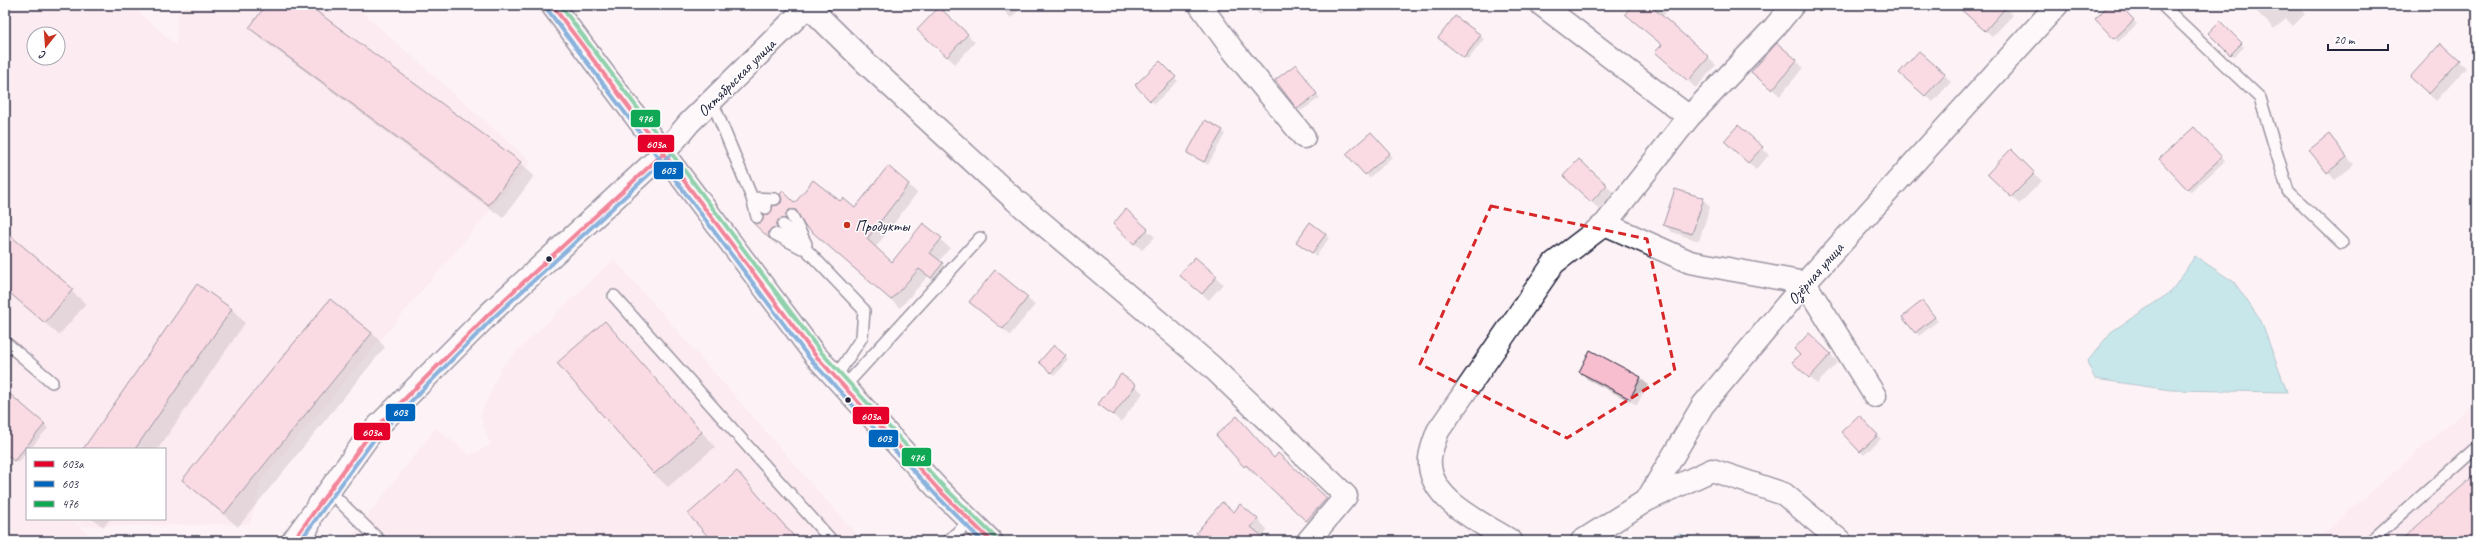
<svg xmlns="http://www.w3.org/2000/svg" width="2482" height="546" viewBox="0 0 2482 546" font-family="Caveat,sans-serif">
  <rect width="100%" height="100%" fill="#fdf2f5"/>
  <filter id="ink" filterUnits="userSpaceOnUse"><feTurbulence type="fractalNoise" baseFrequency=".025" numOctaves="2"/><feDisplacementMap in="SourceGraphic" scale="8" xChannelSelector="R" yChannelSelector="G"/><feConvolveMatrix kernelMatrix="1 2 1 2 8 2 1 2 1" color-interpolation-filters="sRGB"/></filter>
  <g filter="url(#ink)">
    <path fill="#fbe2ea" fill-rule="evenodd" d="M5,5H130L176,45L178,5H354L531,162L262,480L250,524L83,526L74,519H165V449H27V519H72L96,541H5ZM34,34H58V58H34Z
      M614,259L862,541H348L436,428L470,455L491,445L480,416L502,366Z
      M2477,400V541H2315Z"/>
    <path fill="#88dade" stroke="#5f909d" d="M2195,256L2234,282L2261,321L2287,392L2171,390L2095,379L2087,362L2111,332L2171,292Z
      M1679,534L1707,541H1660Z"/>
    <path fill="#0003" d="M267,5H306L520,163L534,176L503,218L264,41L250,28Z
      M998,5H1024L1011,18Z
      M1250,5H1271L1260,15Z
      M1634,5H1665L1669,9L1662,17L1716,65L1696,88L1664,60L1663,45L1626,14Z
      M1971,5H2003L2013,15L1992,37L1972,19Z
      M2111,5H2118L2137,24L2118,42L2096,19Z
      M2256,5H2296L2305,14L2293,26L2286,19L2274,29L2253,8Z
      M2385,5H2392L2388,8Z
      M939,8L975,42L955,64L926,37Z
      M2220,22L2244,47L2234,57L2210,33Z
      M1480,36L1484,39L1468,60L1443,41Z
      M2441,45L2466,68L2436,101L2418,84Z
      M1796,60L1803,68L1780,96L1752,72Z
      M1160,63L1178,81L1154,104L1137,85Z
      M1299,69L1320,98L1301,111L1298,108Z
      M1944,74L1951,82L1933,102L1908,80Z
      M2194,128L2225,161L2191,192L2160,159Z
      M1222,131L1225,134L1208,165L1188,152Z
      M2329,135L2354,165L2335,180L2310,150Z
      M1374,137L1392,157L1369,178L1366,174Z
      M1725,141L1762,148L1769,155L1756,170Z
      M2011,151L2042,181L2019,204L1989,174Z
      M1579,160L1614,193L1599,209L1572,184Z
      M908,184L917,193L875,248L892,263L923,225L950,248L939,261L951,272L940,286L928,276L900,308L814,233L801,218H797L777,240V246L755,223H762L770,215L795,205L840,202L855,209Z
      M1703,199L1710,207L1699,241L1672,232L1664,225Z
      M1126,211L1155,237L1142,250L1121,231Z
      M5,233L86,304L59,335L5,289Z
      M1326,234L1329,238L1316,256L1301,245Z
      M1216,277L1223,284L1209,300L1188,282Z
      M1027,298L1035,305L1010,335L978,309Z
      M1926,306L1938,321L1919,336L1916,332Z
      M232,309L245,323L158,449H84Z
      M605,322L715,447L668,487L654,474Z
      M372,333L385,347L238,527L184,480Z
      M1590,351L1641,378L1648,385L1637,405L1587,379L1580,371Z
      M1830,354L1838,362L1817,384L1801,370Z
      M1065,356L1069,360L1055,375L1043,365Z
      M1135,386L1143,393L1121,422L1100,404Z
      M5,391L48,428L30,449H27V452L18,463L5,452Z
      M1859,416L1881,439L1864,455L1842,432Z
      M1237,417L1274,459L1334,507L1314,528L1255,473L1253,474L1245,466Z
      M737,473L750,486L799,541H713Z
      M92,519H110L104,527Z
      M1257,519L1268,530L1262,537L1266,541H1205L1197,533Z"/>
    <path fill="#f7becf" stroke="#22223b" d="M266,5H308L521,162L489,205L249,28Z
      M1633,5H1650L1709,57L1688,81L1655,52L1662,45L1625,14Z
      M1956,5H2008L1985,31Z
      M2109,5H2120L2134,20L2114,39L2095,19Z
      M939,7L968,34L947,57L917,30Z
      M1455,16L1481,35L1464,58L1438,38Z
      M2220,21L2242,43L2230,55L2208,33Z
      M1777,43L1797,60L1772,90L1751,72Z
      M2441,43L2460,60L2429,94L2410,77Z
      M1919,51L1945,74L1925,96L1899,73Z
      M1160,61L1176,77L1150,101L1135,85Z
      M1296,64L1317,94L1297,109L1275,80Z
      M1205,120L1223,130L1204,162L1187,153Z
      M1738,125L1763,147L1748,163L1724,141Z
      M2194,127L2222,157L2187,189L2159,159Z
      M1371,132L1390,153L1365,175L1346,154Z
      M2329,134L2347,157L2327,173L2309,150Z
      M2011,149L2035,173L2011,197L1987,174Z
      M1579,159L1607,185L1591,202L1563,176Z
      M888,166L909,184L867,239L892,262L923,223L942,238L930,253L943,263L931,278L919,269L891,300L804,225L796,210H789L786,219L778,220L777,227L769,231L770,239L752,222H762L764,214H769L773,206L781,203L782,199L780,194L783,191L795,203L813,180L840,201L843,198L855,208Z
      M1675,189L1704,198L1692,234L1663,225Z
      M1126,209L1148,229L1134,244L1113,224Z
      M1310,222L1326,234L1312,253L1296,242Z
      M5,231L73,289L45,323L5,289Z
      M1195,257L1217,276L1202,294L1179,275Z
      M995,270L1028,297L1003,329L969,302Z
      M197,284L232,309L135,449H83Z
      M330,299L372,333L224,514L182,480Z
      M1922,301L1935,317L1915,333L1902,317Z
      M605,321L702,432L654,474L557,363Z
      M1809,333L1831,354L1809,378L1792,362L1800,355L1794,349Z
      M1054,345L1066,356L1051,373L1039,362Z
      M1590,350L1641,377L1630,399L1579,372Z
      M1121,374L1136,385L1113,415L1098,404Z
      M5,390L45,424L14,461L5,453Z
      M1859,415L1878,435L1860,452L1841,432Z
      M1237,416L1274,458L1278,453L1327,498L1306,521L1246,465L1244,467L1216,435Z
      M737,471L798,541H712L688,514Z
      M2477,473V541H2400Z
      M1222,502L1234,512L1240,504L1258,519L1251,527L1268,541H1205L1196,533Z"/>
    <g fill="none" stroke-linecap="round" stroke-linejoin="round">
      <g stroke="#22223b" stroke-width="14">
        <path id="lane" d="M2162,5L2260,98L2288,191L2342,243
          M712,101L752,198L775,199
          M792,216L806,244
          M757,217L752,198L766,208
          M783,225L864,310L862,337L835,378
          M775,234L802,248
          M614,296L832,541
          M5,342L52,382
          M843,388L980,238
          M328,490L380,541
          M308,541L315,523
          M948,541L970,521
          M2371,541L2477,447"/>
      </g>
      <g stroke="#22223b" stroke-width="25">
        <path id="street" d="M1200,5L1232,49L1304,137
          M1542,5L1689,117
          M808,6L867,64L1015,200L1211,366L1346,496L1308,541
          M665,152L689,123L809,5
          M1605,224L1690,262L1805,283L1875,396
          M1647,500L1712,470L1784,494L1840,541
          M1511,541C1481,522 1426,499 1430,458C1431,449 1435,439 1438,431L1554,263L1605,224L1689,117L1774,28L1793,5
          M1582,541L1647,500L1703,405L1805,283L2057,5"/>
      </g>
      <g stroke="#22223b" stroke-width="25">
        <path id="secondary" d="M552,5L815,355L939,490L991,541
          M293,541L370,434L490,313L665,152"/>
      </g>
      <use href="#lane" stroke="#fff" stroke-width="11"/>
      <use href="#street" stroke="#fff" stroke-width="22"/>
      <use href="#secondary" stroke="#fff" stroke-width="22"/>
      <g stroke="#fff" stroke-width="7">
        <path id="bus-1" d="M552,5L815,355L939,490L991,541
          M293,541L370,434L490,313L665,152"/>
      </g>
      <g stroke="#fff" stroke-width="7">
        <path id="bus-2" d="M547,9L810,359L935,494L982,541
          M300,541L375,438L494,317L669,156"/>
      </g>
      <g stroke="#fff" stroke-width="7">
        <path id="bus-3" d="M560,5L820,351L943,486L995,537"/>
      </g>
      <use href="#bus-1" stroke="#e4002b" stroke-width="4"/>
      <use href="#bus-2" stroke="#0065bd" stroke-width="4"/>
      <use href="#bus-3" stroke="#10a855" stroke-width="4"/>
    </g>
  </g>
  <path d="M0 0H2482V546H0ZM1491,206L1647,239L1675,371L1567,438L1420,364Z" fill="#fdf2f5" fill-opacity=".55" fill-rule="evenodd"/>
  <path fill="none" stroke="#d62828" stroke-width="3" stroke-dasharray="8 5" stroke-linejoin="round" d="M1491,206L1647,239L1675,371L1567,438L1420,364Z"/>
  <circle fill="#c8321e" stroke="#fff" stroke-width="1.5" cx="847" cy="225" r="4"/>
  <g fill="#22223b" stroke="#fff" stroke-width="1.5">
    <circle cx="549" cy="259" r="3.5"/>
    <circle cx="848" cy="400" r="3.5"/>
  </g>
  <g text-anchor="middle" stroke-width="3" stroke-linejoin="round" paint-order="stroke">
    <g font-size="16" fill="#22223b" stroke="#fff">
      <text transform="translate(736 77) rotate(-45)" y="6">Октябрьская улица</text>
      <text transform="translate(1815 273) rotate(-49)" y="6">Озёрная улица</text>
    </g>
    <g font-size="16" fill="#22223b" stroke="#fff" text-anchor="start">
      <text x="855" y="231">Продукты</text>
    </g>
  </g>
  <g stroke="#fff" stroke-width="1.5">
    <rect x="630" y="109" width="31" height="19" rx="4" fill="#10a855"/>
    <rect x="637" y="134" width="38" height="19" rx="4" fill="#e4002b"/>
    <rect x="653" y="161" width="31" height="19" rx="4" fill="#0065bd"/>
    <rect x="385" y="403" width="31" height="19" rx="4" fill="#0065bd"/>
    <rect x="852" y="406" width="38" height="19" rx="4" fill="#e4002b"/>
    <rect x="353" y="422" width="38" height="19" rx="4" fill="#e4002b"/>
    <rect x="868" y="429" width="31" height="19" rx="4" fill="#0065bd"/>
    <rect x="901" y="447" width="31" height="20" rx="4" fill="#10a855"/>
  </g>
  <g font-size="11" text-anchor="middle" font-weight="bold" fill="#fff">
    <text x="645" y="122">476</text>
    <text x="656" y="148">603а</text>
    <text x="668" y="174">603</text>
    <text x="400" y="416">603</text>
    <text x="871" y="420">603а</text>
    <text x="372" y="436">603а</text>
    <text x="884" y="442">603</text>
    <text x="917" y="461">476</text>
  </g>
  <rect width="2482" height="546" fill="none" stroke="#fff" stroke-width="20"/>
  <rect x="10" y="10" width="2462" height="526" fill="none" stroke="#22223b" stroke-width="1.5" filter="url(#ink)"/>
  <rect x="26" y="448" width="140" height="72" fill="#ffffff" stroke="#a7a7b1"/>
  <rect x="34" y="461" width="20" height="6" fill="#e4002b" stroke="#a7a7b1"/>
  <text x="62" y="468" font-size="12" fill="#22223b">603а</text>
  <rect x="34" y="481" width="20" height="6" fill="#0065bd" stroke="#a7a7b1"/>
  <text x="62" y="488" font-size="12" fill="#22223b">603</text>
  <rect x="34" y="501" width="20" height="6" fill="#10a855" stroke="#a7a7b1"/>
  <text x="62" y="508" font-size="12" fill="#22223b">476</text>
  <g transform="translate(46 46) rotate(197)"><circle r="19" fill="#ffffff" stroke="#a7a7b1"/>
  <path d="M0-3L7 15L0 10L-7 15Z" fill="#c8321e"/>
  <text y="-6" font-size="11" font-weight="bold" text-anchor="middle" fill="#22223b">С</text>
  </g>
  <path d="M2328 44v6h60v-6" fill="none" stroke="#22223b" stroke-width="2"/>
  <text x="2334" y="44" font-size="12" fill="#22223b" stroke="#ffffff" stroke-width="3" paint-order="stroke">20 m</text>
</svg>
